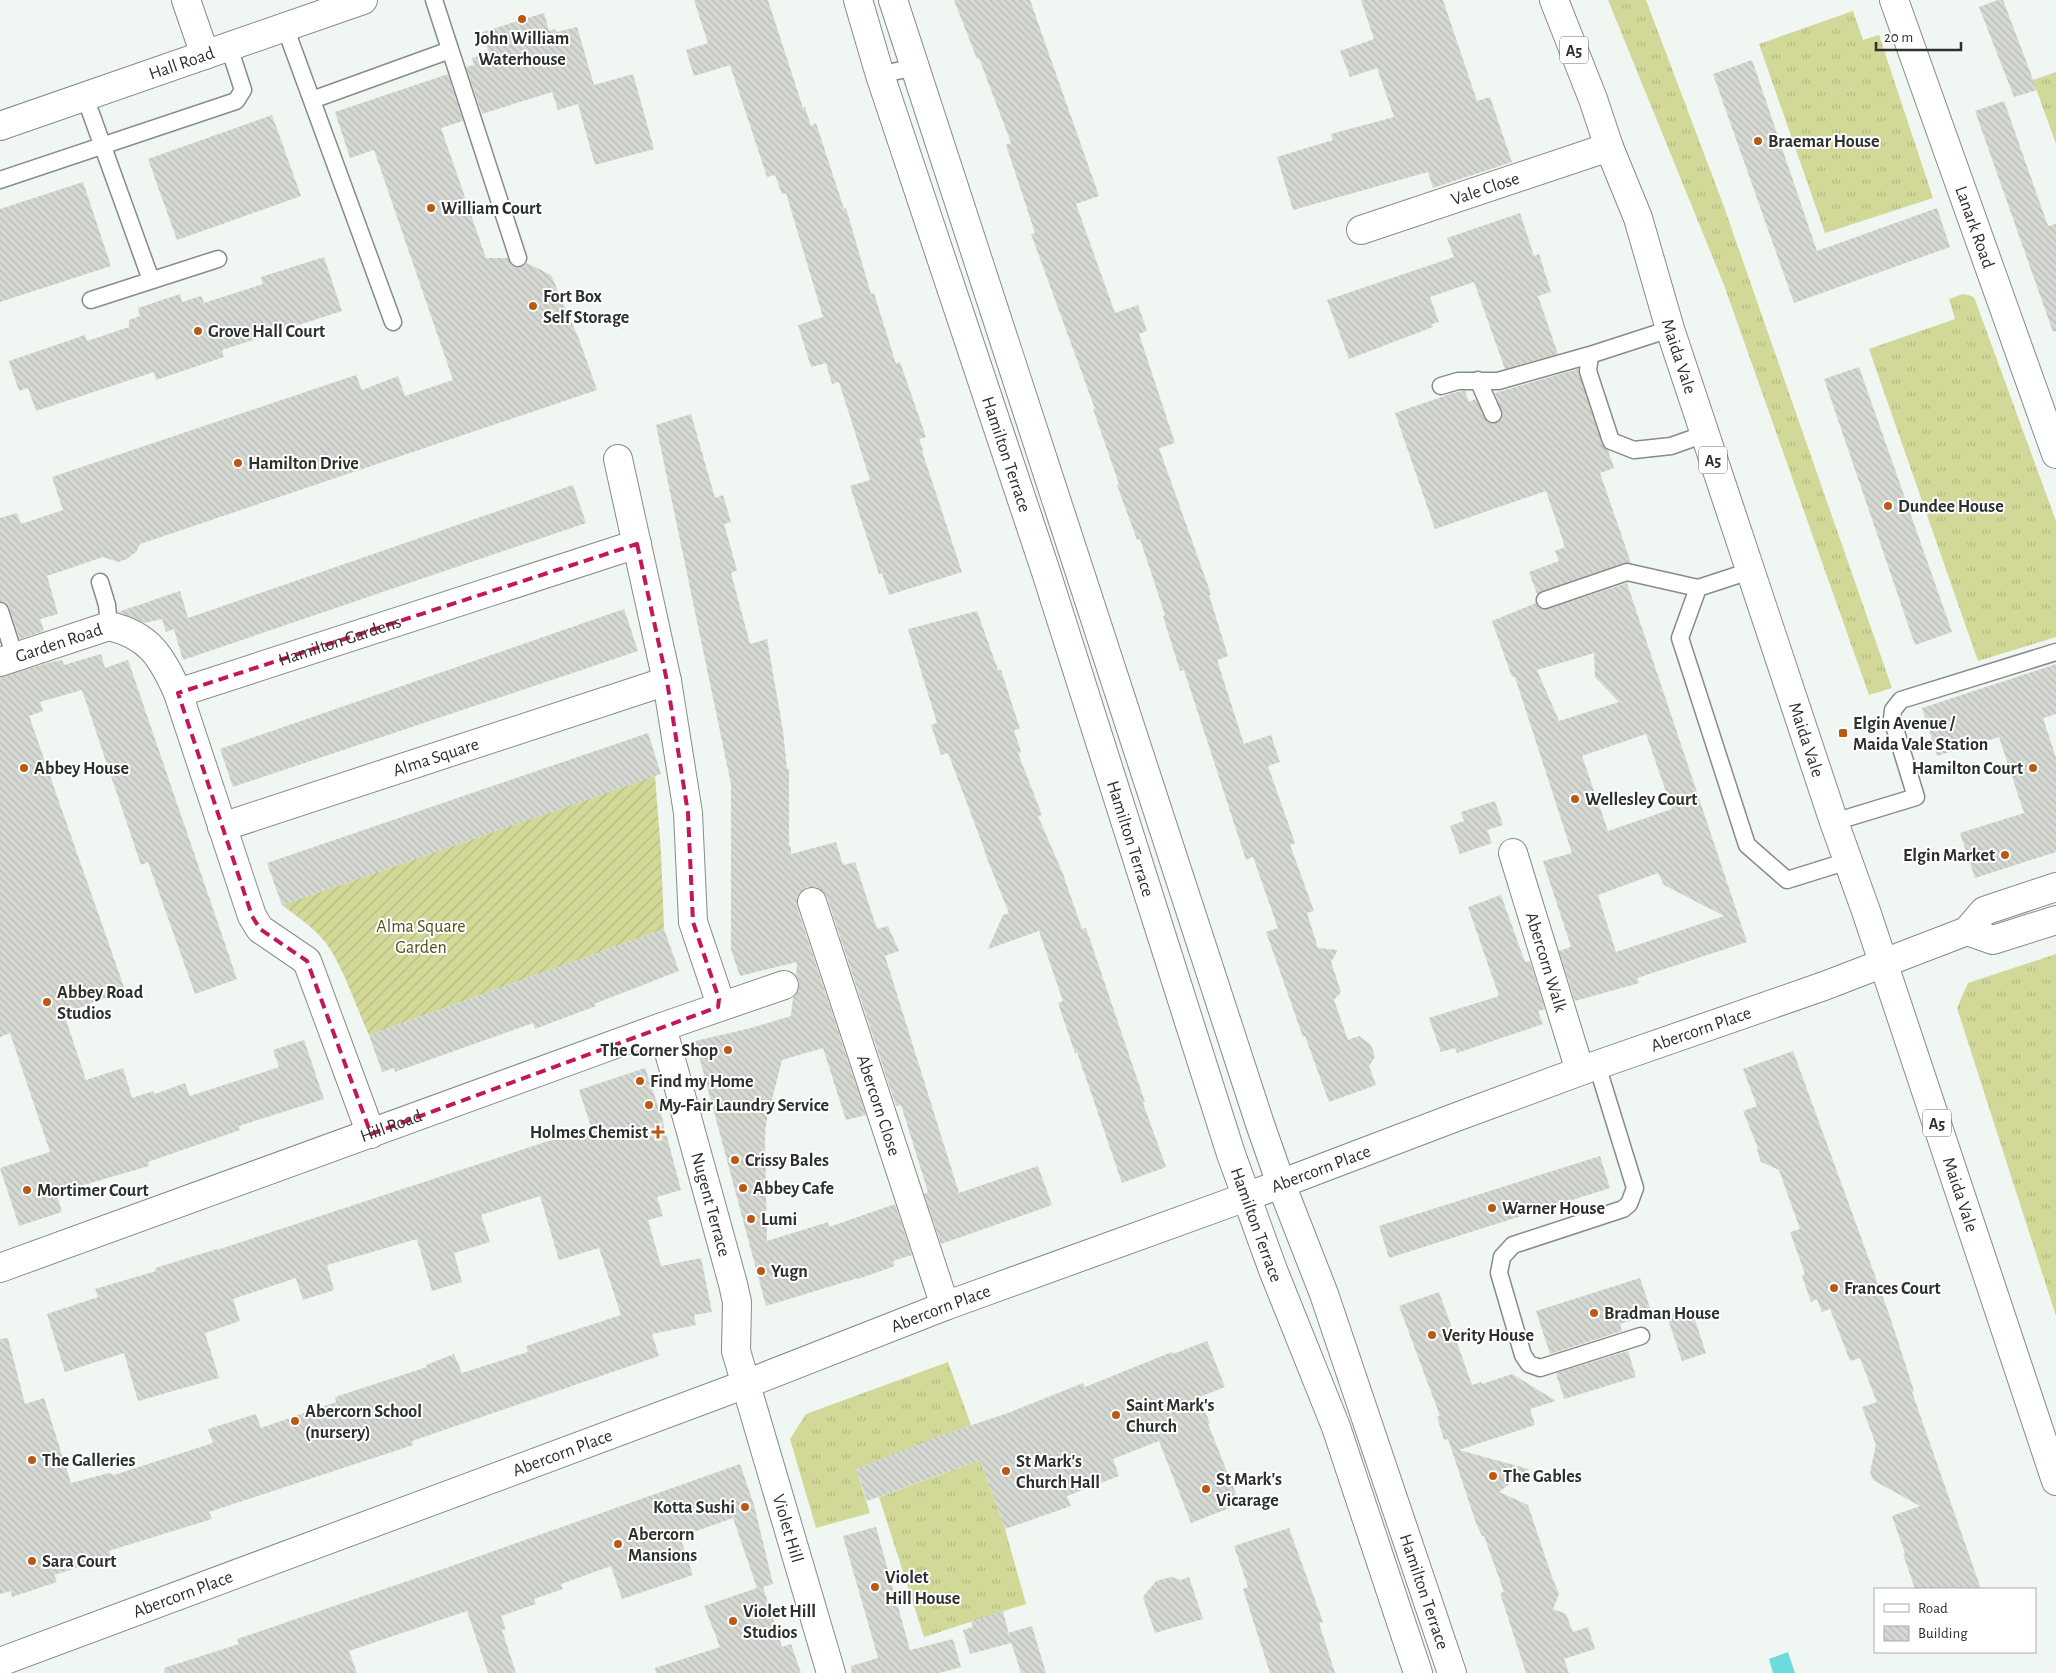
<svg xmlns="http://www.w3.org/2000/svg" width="2056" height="1673" viewBox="0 0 2056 1673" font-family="'Alegreya Sans',sans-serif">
  <defs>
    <pattern id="grass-tufts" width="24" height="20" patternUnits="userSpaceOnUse" patternTransform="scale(1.25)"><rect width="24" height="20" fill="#d2d897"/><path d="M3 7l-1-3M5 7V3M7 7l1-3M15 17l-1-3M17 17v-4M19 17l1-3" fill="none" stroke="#b5ba82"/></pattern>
    <pattern id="garden-furrows" width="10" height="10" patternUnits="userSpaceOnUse" patternTransform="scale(1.25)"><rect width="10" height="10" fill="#d2d897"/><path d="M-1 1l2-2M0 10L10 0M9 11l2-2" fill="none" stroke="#b5ba82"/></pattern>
    <pattern id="building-back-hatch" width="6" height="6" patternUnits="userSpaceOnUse" patternTransform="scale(1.25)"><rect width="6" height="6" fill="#d5d9d2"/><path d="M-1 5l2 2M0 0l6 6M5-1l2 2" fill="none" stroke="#b7bbb5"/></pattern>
  </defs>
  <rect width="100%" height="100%" fill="#f0f6f1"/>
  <path fill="url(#grass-tufts)" d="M1608,0H1646L1723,204L1892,688L1869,695L1724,285Z
    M1853,11L1863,40L1879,35L1933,198L1825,233L1759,44Z
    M2056,72V144L2033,80Z
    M1963,294L1974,297L2056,521V637L1978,661L1869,349L1955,319L1949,299Z
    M2056,954V1316L1957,1008L1968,983Z
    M948,1362L971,1425L856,1469L870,1513L816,1528L790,1439L806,1414Z
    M980,1460L1005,1529L1026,1604L924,1637L879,1497Z"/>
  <path fill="url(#garden-furrows)" d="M655,776L661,852L664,929L369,1035C356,1007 344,968 326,943C314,928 297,916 282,905Z"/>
  <path fill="#6ddbdb" d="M1788,1652L1795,1673H1773L1769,1659Z"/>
  <path fill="url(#building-back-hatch)" fill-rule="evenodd" d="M694,0H768L803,108L805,107L811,126L816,123L844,209L846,208L871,294L874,293L896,364L900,362L926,437L919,439L923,450L922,451L962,572L889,595L882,573L879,574L850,486L870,480L839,382L832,384L826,363L811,367L798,325L823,317L786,193L782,194L775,175L767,177L730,65L694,76L686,50L708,43Z
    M954,0H1030L1099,196L1076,204L1115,313L1138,305L1147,331L1139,334L1175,443L1159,448L1211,594L1209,595L1228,656L1217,660L1244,744L1271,735L1280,762L1268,766L1295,843L1290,845L1314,911L1307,913L1318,948L1338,950L1331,962L1341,992L1334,1000L1348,1040L1359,1036L1371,1045L1375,1057L1369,1066L1376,1085L1329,1102L1305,1036L1303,1037L1266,932L1278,928L1253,857L1246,860L1184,670L1180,671L1163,616L1165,615L1140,539L1137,540L1117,485L1119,484L1093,409H1095L1031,234L1035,233L1006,145L1011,143L979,58L977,59Z
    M1361,0H1443L1477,101L1490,97L1512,162L1433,188L1428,172L1293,210L1277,157L1333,140L1331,134L1394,117L1377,68L1350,77L1340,51L1374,39Z
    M1998,0H2003L2037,90L2014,97L1979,7Z
    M544,13L549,31L555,29L556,32L577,27L594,85L633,74L654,149L595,165L578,104L558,110L552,92L482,114L466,67L474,65L472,58L489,53L482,32Z
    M1752,60L1817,251L1937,208L1950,247L1794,303L1713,74Z
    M448,74L463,121L441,128L486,258H508L511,265L516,268L522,267L527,263L551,275L579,339L597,390L140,544L136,552L127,559L118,562L103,557L47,576L58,614L40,619L44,631L20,639L9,607L6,603L0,601V518L17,513L21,524L63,510L52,477L356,375L362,390L398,376L405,396L453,380L374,150L350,158L335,112Z
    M2004,101L2048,226L2056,224V331L2053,332L1975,111Z
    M272,115L301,196L177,240L148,159Z
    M83,182L111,266L0,302V209Z
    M1520,213L1534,256L1539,254L1551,292L1538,296L1558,354L1505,369L1474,282L1430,297L1439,322L1432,324L1433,327L1349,359L1327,300L1454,257L1447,238Z
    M324,257L342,311L222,350L224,357L156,380L154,372L36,411L28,388L19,391L9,361L85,335L87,341L129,327V320L140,316L138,308L180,294L182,302L201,296L204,303L263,284L261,277Z
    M1859,367L1952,632L1915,645L1824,379Z
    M1578,369L1602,444L1608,450L1614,468L1600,473L1631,563H1624L1542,591L1537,594L1529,572L1559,561L1555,551L1565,547L1546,491L1435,529L1395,413L1456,392L1465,391L1469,402L1476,399L1487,422L1497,423L1501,420L1503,415L1495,393Z
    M691,414L715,498L723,495L731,522L724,524L737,570L731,573L750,644L767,639L783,731L787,769H789V846H791V854L836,842L843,865L855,862L877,929L888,926L899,951L885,956L959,1193L1038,1166L1052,1205L941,1244L924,1194L928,1192L901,1105L896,1106L827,897L823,891L816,887H807L800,892L797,898V907L866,1115L846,1120L823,1048L782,1060L766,1123L765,1139L767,1241L828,1222L829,1227L895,1204L912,1255L893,1261L895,1266L858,1279V1278L766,1306L695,1041L751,1028L791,1016L793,997L799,988V980L796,975L797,962L740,976L731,950V784L656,425Z
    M573,485L586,523L183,660L174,629L166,632L162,619L145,623L118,612L180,591L188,618Z
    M1627,583L1747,942L1637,978L1639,983L1575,1001L1559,951L1571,947L1543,861L1572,853L1515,677H1512L1492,621L1536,603L1539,608L1548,609ZM1594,653L1595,677L1619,702L1559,721L1537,670ZM1646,734L1672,809L1608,831L1582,756ZM1658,873L1664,885L1724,916L1616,952L1598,895Z
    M624,609L638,651L233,787L220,749Z
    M977,611L998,670H1001L1020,729L1014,730L1021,752L1018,753L1042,815L1038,816L1063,874L1082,929L1086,928L1145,1102L1143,1103L1166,1167L1122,1183L1077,1052L1075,1053L1058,1003L1063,1001L1039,931L988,949L1003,915L1009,913L984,851H985L948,753L941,755L931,725L937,723L908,629Z
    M101,654L105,668L128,660L237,979L195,994L148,862L141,865L82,690L40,702L43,711L29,716L125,990L64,1014L86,1080L123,1068L132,1098L153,1091L155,1094L185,1083L190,1096L279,1067L273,1050L304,1040L324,1099L239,1126L240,1130L148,1162L149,1166L56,1193L62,1212L19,1226L0,1168L50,1152L10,1033L0,1037V677L51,662L62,660L64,665Z
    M2056,664V714L2043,718L2056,758V852L1975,878L1960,833L2024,813L1999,737L1937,756L1922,708Z
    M648,733L661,774L282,905L267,863Z
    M1495,801L1503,825L1487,830L1492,843L1460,854L1450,826L1464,821L1461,812Z
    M1501,895L1525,962L1530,961L1545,1009L1538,1011L1543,1024L1457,1053L1455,1048L1441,1052L1429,1018L1499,996L1468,907Z
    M664,929L679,971L594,1004L596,1006L535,1029L533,1023L395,1072L394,1068L382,1072L369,1035Z
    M1793,1051L1889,1314L1914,1391L1912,1392L1981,1589H1915L1903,1554L1905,1553L1892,1516L1920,1506L1873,1480L1870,1472L1876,1445L1862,1407L1877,1402L1869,1382L1860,1358L1850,1361L1830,1309L1822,1312L1817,1299L1811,1302L1802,1276L1805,1274L1790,1232L1800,1229L1779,1170L1761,1162L1757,1150L1758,1148L1743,1111L1757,1106L1743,1069Z
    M645,1068L661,1114L681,1190L657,1197L663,1216L648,1220L661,1266L701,1258L712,1312L694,1315L696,1325L652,1334L659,1356L412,1441L413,1445L209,1512L212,1519L118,1548L109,1551L111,1557L54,1575L57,1582L12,1597L11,1591L0,1594V1339L8,1338L25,1404L44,1398L71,1483L109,1473L114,1475L213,1443L208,1429L256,1414L261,1428L336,1402L335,1397L427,1367L426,1365L454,1354L462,1373L528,1352L526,1346L621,1315L599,1248L559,1260L540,1196L481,1215L490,1242L454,1253L462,1282L432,1291L417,1239L327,1265L334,1290L303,1300L296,1278L233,1299L240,1321L205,1333L219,1378L138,1401L124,1353L65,1372L47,1314L98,1297L95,1289L156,1271L155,1268L217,1249V1250L591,1127L579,1090Z
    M1600,1156L1610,1188L1389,1258L1379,1226Z
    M1640,1278L1652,1314L1620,1324L1622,1331L1550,1354L1536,1311Z
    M1439,1292L1472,1385L1481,1382L1482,1384L1512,1374L1556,1401L1530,1409L1535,1425L1459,1450L1529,1469L1499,1492L1528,1505L1551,1574L1559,1594L1553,1609L1566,1614L1573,1632L1588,1627L1595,1649L1564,1659L1569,1673H1526L1500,1593L1504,1592L1484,1536H1482L1476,1523L1448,1439L1444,1440L1437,1417L1440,1416L1399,1306Z
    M1691,1308L1706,1353L1682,1361L1667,1316Z
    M1207,1341L1225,1387L1199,1397L1210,1423L1208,1424L1240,1504L1191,1523L1159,1441L1113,1459L1119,1476L1067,1496L1071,1506L1005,1529L980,1460L867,1501L856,1469L939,1436L1008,1413L1083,1383L1085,1387L1172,1352L1173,1354Z
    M1628,1351L1636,1377L1564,1399L1556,1373Z
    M740,1464L754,1505L773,1584L763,1587L782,1647L791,1644L801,1673H656L655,1668L720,1647L704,1606L757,1588L733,1518L680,1537L693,1575L622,1599L611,1566L561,1584L563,1589L534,1599L536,1604L501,1616L506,1629L502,1630L516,1673H488L467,1611L349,1651L357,1673H165L164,1668L239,1644L237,1639L443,1569Z
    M876,1527L910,1650L953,1639L961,1667L939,1673H852L851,1666L878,1658L843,1536Z
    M1289,1528L1323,1622L1319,1623L1335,1673H1270L1243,1589L1248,1587L1234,1546Z
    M1171,1577L1181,1580L1189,1577L1203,1619L1155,1633L1143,1597L1156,1581Z
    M1003,1611L1011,1643L970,1654L963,1630L973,1627L971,1621Z
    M1032,1626L1046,1673H1021L1008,1633Z"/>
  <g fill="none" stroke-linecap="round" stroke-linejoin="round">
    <g stroke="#868c87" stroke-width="19">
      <path id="service" d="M434,0L518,258
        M285,27L393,322
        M880,75L914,67
        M85,97L151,280
        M312,100L450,50
        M0,180L236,101L243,90L229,47
        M91,300L218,259
        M1670,329L1590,355L1588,371L1611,441L1634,450L1671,446L1705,434
        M1478,380L1493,414
        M1441,386L1458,381H1498L1590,355
        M1750,571L1698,588L1680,638L1747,845L1787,880L1848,861
        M100,582L107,605L109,626
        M1545,600L1627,572L1698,588
        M0,611L15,657
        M1834,822L1916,797L1892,719L1893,710L1901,700L2056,652
        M1597,1065L1635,1188L1629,1204L1623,1209L1513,1245L1502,1257L1499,1273L1523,1355L1529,1364L1540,1368L1641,1336"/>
    </g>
    <g stroke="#868c87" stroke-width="30">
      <g id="minor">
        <path d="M186,0L205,55"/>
        <path id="s1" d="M858,0L880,75L1046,572L1231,1154L1273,1270L1336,1427L1418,1673"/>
        <path id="s2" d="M893,0L1260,1124L1281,1184L1324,1294L1452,1673"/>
        <path id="s3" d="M1894,0L2056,454"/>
        <path id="s4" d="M1361,230L1609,147"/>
        <path d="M618,459L667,681L688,813L693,922L719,999L718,1007"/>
        <path id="s5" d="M0,662L109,626C149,635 162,657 178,693L252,916L260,929L307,961L371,1134"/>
        <path id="s6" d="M178,693L637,544"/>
        <path id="s7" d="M222,827L667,681"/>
        <path id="s8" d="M1513,853L1580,1071"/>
        <path id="s9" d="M812,902L945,1306"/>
        <path id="s10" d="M662,1027L733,1284L737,1302L736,1351L831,1673"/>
        <path id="s11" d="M0,1268L662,1027L784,985"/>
      </g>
    </g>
    <g stroke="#868c87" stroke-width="30">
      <g id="tertiary">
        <path id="s12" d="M0,126L363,0"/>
        <path d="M1967,931L1993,940L2056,920"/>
        <path id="s13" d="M0,1662L746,1384L945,1306L1246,1197L1459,1116L1597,1065L1824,986L1967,931L1984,911L2056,887"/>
      </g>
    </g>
    <g stroke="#868c87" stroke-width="30">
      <g id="primary">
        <path id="s14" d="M1554,0L1593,99L1609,147L1638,218L1670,329L1834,822L1866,911L2056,1481"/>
      </g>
    </g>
    <use href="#service" stroke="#fff" stroke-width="16"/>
    <use href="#minor" stroke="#fff" stroke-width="28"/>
    <use href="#tertiary" stroke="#fff" stroke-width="28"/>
    <use href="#primary" stroke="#fff" stroke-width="28"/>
  </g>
  <path fill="none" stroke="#c2185b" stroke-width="4" stroke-dasharray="10 6" stroke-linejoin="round" d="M637,544L667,681L688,813L693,922L719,999L718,1007L371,1134L307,961L260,929L252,916L178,693Z"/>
  <g fill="#b95914" stroke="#fff" stroke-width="2">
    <circle cx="522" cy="19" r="5"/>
    <circle cx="1758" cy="141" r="5"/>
    <circle cx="431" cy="208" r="5"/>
    <circle cx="533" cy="306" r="5"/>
    <circle cx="198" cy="331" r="5"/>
    <circle cx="238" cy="463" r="5"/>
    <circle cx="1888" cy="506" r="5"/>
    <rect x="1838" y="728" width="10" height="10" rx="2.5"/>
    <circle cx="24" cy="768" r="5"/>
    <circle cx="2033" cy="768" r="5"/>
    <circle cx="1575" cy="799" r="5"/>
    <circle cx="2005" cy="855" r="5"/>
    <circle cx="47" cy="1002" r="5"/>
    <circle cx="728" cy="1050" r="5"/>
    <circle cx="640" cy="1081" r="5"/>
    <circle cx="649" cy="1105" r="5"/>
    <path d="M655.5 1124.5h5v5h5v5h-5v5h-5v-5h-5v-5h5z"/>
    <circle cx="735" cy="1160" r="5"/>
    <circle cx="743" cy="1188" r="5"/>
    <circle cx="27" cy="1190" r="5"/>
    <circle cx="1492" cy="1208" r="5"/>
    <circle cx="751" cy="1219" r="5"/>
    <circle cx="761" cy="1271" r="5"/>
    <circle cx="1834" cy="1288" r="5"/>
    <circle cx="1594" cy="1313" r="5"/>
    <circle cx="1432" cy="1335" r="5"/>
    <circle cx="1116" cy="1415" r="5"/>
    <circle cx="295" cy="1421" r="5"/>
    <circle cx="32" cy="1460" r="5"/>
    <circle cx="1006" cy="1471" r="5"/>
    <circle cx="1493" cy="1476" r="5"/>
    <circle cx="1206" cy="1489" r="5"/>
    <circle cx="745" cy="1507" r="5"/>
    <circle cx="618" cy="1544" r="5"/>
    <circle cx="32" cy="1561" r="5"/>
    <circle cx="875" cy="1587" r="5"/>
    <circle cx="733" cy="1621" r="5"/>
  </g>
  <g text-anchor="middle" stroke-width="4" stroke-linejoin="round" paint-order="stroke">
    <g fill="#fff" stroke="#6c6e6d" stroke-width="1">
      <rect x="1560" y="36.5" width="28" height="27" rx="4"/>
      <rect x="1699" y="446.5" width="28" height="27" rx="4"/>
      <rect x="1923" y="1109.5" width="28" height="27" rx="4"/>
    </g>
    <g font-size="16" font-weight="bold" fill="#2d302e">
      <text x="1574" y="56">A5</text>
      <text x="1713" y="466">A5</text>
      <text x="1937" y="1129">A5</text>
    </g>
    <g font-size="18" font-weight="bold" fill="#2d302e" stroke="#fff" text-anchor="start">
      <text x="522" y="44" text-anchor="middle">John William<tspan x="522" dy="21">Waterhouse</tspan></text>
      <text x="1768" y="147">Braemar House</text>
      <text x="441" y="214">William Court</text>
      <text x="543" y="302">Fort Box<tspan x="543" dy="21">Self Storage</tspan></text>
      <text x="208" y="337">Grove Hall Court</text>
      <text x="248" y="469">Hamilton Drive</text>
      <text x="1898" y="512">Dundee House</text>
      <text x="1853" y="729">Elgin Avenue /<tspan x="1853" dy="21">Maida Vale Station</tspan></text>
      <text x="34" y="774">Abbey House</text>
      <text x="2023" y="774" text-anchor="end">Hamilton Court</text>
      <text x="1585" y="805">Wellesley Court</text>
      <text x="1995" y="861" text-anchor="end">Elgin Market</text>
      <text x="57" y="998">Abbey Road<tspan x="57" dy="21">Studios</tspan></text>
      <text x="718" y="1056" text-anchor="end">The Corner Shop</text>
      <text x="650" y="1087">Find my Home</text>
      <text x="659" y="1111">My-Fair Laundry Service</text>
      <text x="648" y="1138" text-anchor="end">Holmes Chemist</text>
      <text x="745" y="1166">Crissy Bales</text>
      <text x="753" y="1194">Abbey Cafe</text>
      <text x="37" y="1196">Mortimer Court</text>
      <text x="1502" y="1214">Warner House</text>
      <text x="761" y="1225">Lumi</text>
      <text x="771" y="1277">Yugn</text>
      <text x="1844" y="1294">Frances Court</text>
      <text x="1604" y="1319">Bradman House</text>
      <text x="1442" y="1341">Verity House</text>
      <text x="1126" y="1411">Saint Mark's<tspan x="1126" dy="21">Church</tspan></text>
      <text x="305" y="1417">Abercorn School<tspan x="305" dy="21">(nursery)</tspan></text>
      <text x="42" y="1466">The Galleries</text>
      <text x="1016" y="1467">St Mark's<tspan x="1016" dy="21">Church Hall</tspan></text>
      <text x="1503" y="1482">The Gables</text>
      <text x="1216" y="1485">St Mark's<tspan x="1216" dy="21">Vicarage</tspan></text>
      <text x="735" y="1513" text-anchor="end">Kotta Sushi</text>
      <text x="628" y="1540">Abercorn<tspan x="628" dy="21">Mansions</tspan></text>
      <text x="42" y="1567">Sara Court</text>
      <text x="885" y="1583">Violet<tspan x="885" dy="21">Hill House</tspan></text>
      <text x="743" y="1617">Violet Hill<tspan x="743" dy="21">Studios</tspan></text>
    </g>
    <g font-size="18" fill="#2d302e" stroke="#fff">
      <text dy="6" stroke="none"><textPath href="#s12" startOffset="192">Hall Road</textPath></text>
      <text dy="6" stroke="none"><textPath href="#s4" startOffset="131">Vale Close</textPath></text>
      <text dy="6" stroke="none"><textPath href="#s3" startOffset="241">Lanark Road</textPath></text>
      <text dy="6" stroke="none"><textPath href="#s14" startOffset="378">Maida Vale</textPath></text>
      <text dy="6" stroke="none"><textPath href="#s1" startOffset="478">Hamilton Terrace</textPath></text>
      <text dy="6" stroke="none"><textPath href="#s6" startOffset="170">Hamilton Gardens</textPath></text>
      <text dy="6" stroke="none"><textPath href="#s5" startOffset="62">Garden Road</textPath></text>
      <text dy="6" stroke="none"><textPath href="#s14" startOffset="782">Maida Vale</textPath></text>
      <text dy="6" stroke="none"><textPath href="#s7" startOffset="225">Alma Square</textPath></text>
      <text dy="6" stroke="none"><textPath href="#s1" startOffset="882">Hamilton Terrace</textPath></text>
      <text dy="6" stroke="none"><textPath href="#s8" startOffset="114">Abercorn Walk</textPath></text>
      <text dy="6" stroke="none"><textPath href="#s13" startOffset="1815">Abercorn Place</textPath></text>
      <text dy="6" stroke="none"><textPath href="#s9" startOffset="214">Abercorn Close</textPath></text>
      <text dy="6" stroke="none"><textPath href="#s11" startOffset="416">Hill Road</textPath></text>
      <text dy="6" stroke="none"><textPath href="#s13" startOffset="1410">Abercorn Place</textPath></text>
      <text dy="6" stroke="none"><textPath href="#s14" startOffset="1262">Maida Vale</textPath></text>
      <text dy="6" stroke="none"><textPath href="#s10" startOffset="184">Nugent Terrace</textPath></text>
      <text dy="6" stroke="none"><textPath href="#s1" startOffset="1288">Hamilton Terrace</textPath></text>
      <text dy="6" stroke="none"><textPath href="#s13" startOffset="1005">Abercorn Place</textPath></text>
      <text dy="6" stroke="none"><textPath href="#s13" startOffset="600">Abercorn Place</textPath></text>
      <text dy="6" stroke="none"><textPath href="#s10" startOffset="519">Violet Hill</textPath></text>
      <text dy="6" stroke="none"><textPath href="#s2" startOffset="1678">Hamilton Terrace</textPath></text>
      <text dy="6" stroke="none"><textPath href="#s13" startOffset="195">Abercorn Place</textPath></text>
    </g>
    <g font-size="18" fill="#4f5218" stroke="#fff">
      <text x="421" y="932">Alma Square<tspan x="421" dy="21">Garden</tspan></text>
    </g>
  </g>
  <rect x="1874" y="1588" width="162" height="65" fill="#ffffff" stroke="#abacab"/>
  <rect x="1884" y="1604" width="25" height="8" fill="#ffffff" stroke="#abacab"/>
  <text x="1918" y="1613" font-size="15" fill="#2d302e">Road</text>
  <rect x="1884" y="1626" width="25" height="15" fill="url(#building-back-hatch)" stroke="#abacab"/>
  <text x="1918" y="1638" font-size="15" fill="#2d302e">Building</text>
  <path d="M1876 42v8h85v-8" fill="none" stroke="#2d302e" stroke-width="2.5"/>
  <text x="1884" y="42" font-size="15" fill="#2d302e" stroke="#ffffff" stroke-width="4" paint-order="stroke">20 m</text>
</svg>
